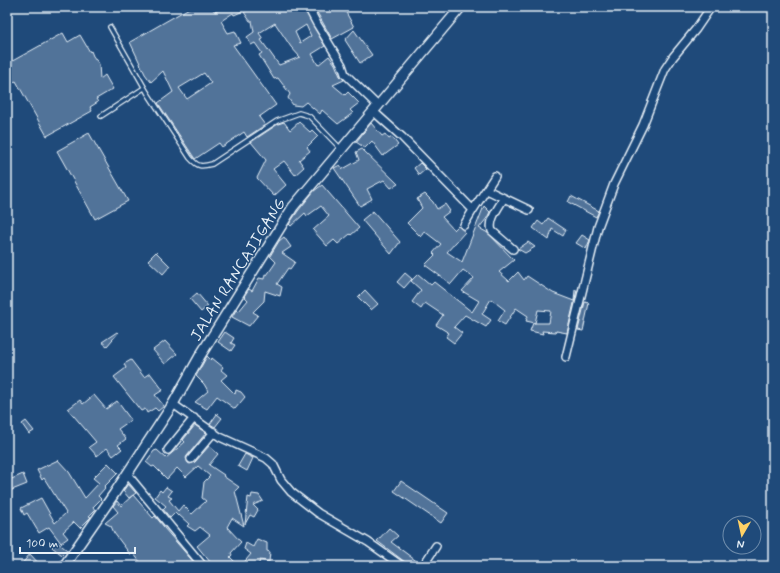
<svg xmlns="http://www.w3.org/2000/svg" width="780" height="573" viewBox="0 0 780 573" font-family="Mynerve,sans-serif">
  <rect width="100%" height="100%" fill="#1f4a7a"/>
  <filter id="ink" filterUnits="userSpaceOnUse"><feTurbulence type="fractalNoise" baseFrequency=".025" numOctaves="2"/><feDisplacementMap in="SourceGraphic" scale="8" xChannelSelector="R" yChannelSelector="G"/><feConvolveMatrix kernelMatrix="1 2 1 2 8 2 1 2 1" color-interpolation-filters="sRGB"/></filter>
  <g filter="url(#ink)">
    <path fill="#517399" stroke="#e8f1f8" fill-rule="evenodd" d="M191,7H212L215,12L226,7H253L234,15L233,13L221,21L228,33L235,31L241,43L233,45L276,105L259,117L265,125L247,137L244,132L222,147L219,143L195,159L158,103L173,92L163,71L151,82L145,74L130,42ZM204,73L211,83L187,99L179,88Z
      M257,7H282L283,11L290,7H303L325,46L312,54L318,65L329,56L335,64L340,76L344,80L333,85L345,95L348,92L359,103L350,110L353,113L338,124L322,110L320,114L306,102L301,106L293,105L288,98L290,94L278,78L274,79L259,55L262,53L255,43L251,45L247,37L254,32L252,21H250L244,12ZM275,23L291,47L300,57L279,65L261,40L263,39L259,33ZM306,25L311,36L300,43L295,32Z
      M314,7H343L354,27L332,39Z
      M354,30L372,55L360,63L345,40Z
      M63,33L68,42L80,35L90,52L91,51L93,56L99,64L100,79L105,75L113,89L96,99L98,102L90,107L92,111L47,136L16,81L7,86V64Z
      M284,122L290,130L299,122L310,132L312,130L318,136L307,147L310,151L299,160L304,167L295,175L284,161L273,169L286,185L274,196L257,178L266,160L251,142L278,124Z
      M371,123L382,136L385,134L389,139L392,137L398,145L383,156L372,141L365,148L356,142Z
      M89,133L128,201L95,219L57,151Z
      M362,149L398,184L391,188L384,180L367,189L372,199L360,206L334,168L340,165L343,169L359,160L356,152Z
      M420,163L426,169L419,175L414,168Z
      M322,185L359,228L351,235L350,234L338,244L334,240L327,246L313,230L329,216L321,206L307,216L305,213L291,226L289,224L298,211L314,191Z
      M425,194L433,202L437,209L445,204L450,211L442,217L454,230L458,226L465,232L447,252L462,262L484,206L490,212L487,218L479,228L488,233L514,260L499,272L509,281L518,272L524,280L527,276L553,293L574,301L575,290H577L567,333L556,331V332L542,331L543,334L530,331L533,323H549L551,311L538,310L535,323L526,321L528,316L516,308L505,325L498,321L505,310L491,299L482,314L491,320L486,327L465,315L454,327L462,333L454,343L446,337L449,333L436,325L443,315L425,303L421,309L412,302L421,290L411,281L418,274L431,285L434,282L472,312L479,301L462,291L474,278L463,270L451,284L425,265L435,255L433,253L441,244L424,231L421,237L407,223L422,208L417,199Z
      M571,196L599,211L596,217L568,202Z
      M373,211L400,242L391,254L362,220Z
      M548,218L566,230L563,236L552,229L549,240L533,228L538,221L543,225Z
      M582,235L590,240L586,249L576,243Z
      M284,237L291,247L282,253L295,262L290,269L288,268L277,284L282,287L280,296L265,291L264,301L253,312L258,315L249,326L232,317L236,310L239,311L248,300L244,296L248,290L249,289L252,291L259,278L264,279L265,274L267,275L276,262L270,256L279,241Z
      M528,242L535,247L525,253L518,249Z
      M156,252L170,266L163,274L148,260Z
      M405,273L412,279L404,288L397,282Z
      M365,290L378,304L371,310L358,297Z
      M197,293L208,306L201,312L190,299Z
      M585,302L589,303L583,331L578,330Z
      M117,332L118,333L107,346L102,342Z
      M225,332L234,338L231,343L235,345L231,351L218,342Z
      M165,341L177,354L165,364L153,350Z
      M207,356L211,360L212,358L223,367L221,370L227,375L221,380L235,394L236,390L241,392L245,397L235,409L217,396L207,409L195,402L208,391L204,384L196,376Z
      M131,360L144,377L150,373L163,390L155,395L164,406L158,411L155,408L147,413L145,409L141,411L114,377L126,368L124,364Z
      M94,395L106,409L117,401L131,420L118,429L126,439L118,445L122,449L113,456L107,448L97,456L89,447L96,442L68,409L80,400L83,404Z
      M217,414L222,418L215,427L210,424Z
      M26,421L34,431L29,434L22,424Z
      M195,425L206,433L187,456L186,458L188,463L190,464L195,462L209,446L218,454L209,465L224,475L223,476L239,487L235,491L244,526L232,518L227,527L241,542L231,553L232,555L230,557L239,566H208L211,563L197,546L210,535L200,527L195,531L187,526L189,524L179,515L178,516L175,513L170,518L163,509L166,506L155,497L160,490L162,492L166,487L172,491L168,496L172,498L169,500L178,511L183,505L192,514L206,501L202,498L204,482L210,476L198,466L186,477L177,468L167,479L154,466L152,467L146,462L154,451L157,450L166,458L185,442L183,440Z
      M245,454L253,458L247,471L238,466Z
      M58,460L69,472L85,498L99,483L93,478L108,463L118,473L104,487L105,488L98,496L101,499L93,507L95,510L89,516L91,517L80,528L74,522L63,532L68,538L61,543L49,527L39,533L27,513L24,515L21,508L41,498L55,523L66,513L44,478L42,480L37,470Z
      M23,474L27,484L7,492V481Z
      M401,481L448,513L441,523L394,491Z
      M128,484L136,493L129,498L123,491Z
      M252,494L259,495L263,501L253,505L258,510L254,517L250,515L245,524L248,497L251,498Z
      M133,495L153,518L155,516L164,527V528L197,566H143L134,554H130L114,533L111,526L105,523L118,512L113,506L117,501L121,506Z
      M389,528L398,536L391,542L419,563L418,566H407L405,562L377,541Z
      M257,539L267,543V551L270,552L269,562L260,560L258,566H241L251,554L244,549L246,543L253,547Z
      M57,542L67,550L62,555L52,547Z
      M30,554L41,566H20Z"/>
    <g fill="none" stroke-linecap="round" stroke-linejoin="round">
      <g stroke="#e8f1f8" stroke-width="6">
        <path id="service" d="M110,27L147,92L190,158C198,167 201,167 212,164L277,121L299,113L309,116L341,149
          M101,116L144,88"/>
      </g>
      <g stroke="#e8f1f8" stroke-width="10">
        <path id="minor" d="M308,7L317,24L342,65L345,74L378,106
          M373,111L402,137L473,210L464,225
          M487,190L529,210
          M504,198C499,207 488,220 492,231L513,249
          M473,210L495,176
          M566,357L598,227L614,184L643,125L665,69L673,57L696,29L711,7
          M173,404L220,437L266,458L273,464L281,480L291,492L318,513L368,542L402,566
          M168,450L194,418
          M191,459L214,432
          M127,474L203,566
          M423,566L436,546"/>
      </g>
      <g stroke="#e8f1f8" stroke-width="12">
        <path id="secondary" d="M64,566L114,494L173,404L200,356L293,207L461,7"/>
      </g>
      <use href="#service" stroke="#1f4a7a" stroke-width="3.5"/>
      <use href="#minor" stroke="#1f4a7a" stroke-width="7"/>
      <use href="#secondary" stroke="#1f4a7a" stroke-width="9"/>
    </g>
  </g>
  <g text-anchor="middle" stroke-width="3" stroke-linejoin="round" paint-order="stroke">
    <g font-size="16" fill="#e8f1f8" stroke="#1f4a7a">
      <text transform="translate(237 269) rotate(-58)" y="6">JALAN RANCAJIGANG</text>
    </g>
  </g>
  <rect width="780" height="573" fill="none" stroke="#1f4a7a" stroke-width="24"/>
  <rect x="12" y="12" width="756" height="549" fill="none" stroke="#e8f1f8" stroke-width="1.5" filter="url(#ink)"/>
  <g transform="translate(742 535) rotate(189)"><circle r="19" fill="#1f4a7a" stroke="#6f8dac"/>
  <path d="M0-3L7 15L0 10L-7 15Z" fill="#ffd166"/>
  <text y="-6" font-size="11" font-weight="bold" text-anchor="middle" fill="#e8f1f8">N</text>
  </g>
  <path d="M20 547v6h115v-6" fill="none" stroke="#e8f1f8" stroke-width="2"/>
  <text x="26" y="547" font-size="12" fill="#e8f1f8" stroke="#1f4a7a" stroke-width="3" paint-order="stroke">100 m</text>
</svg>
